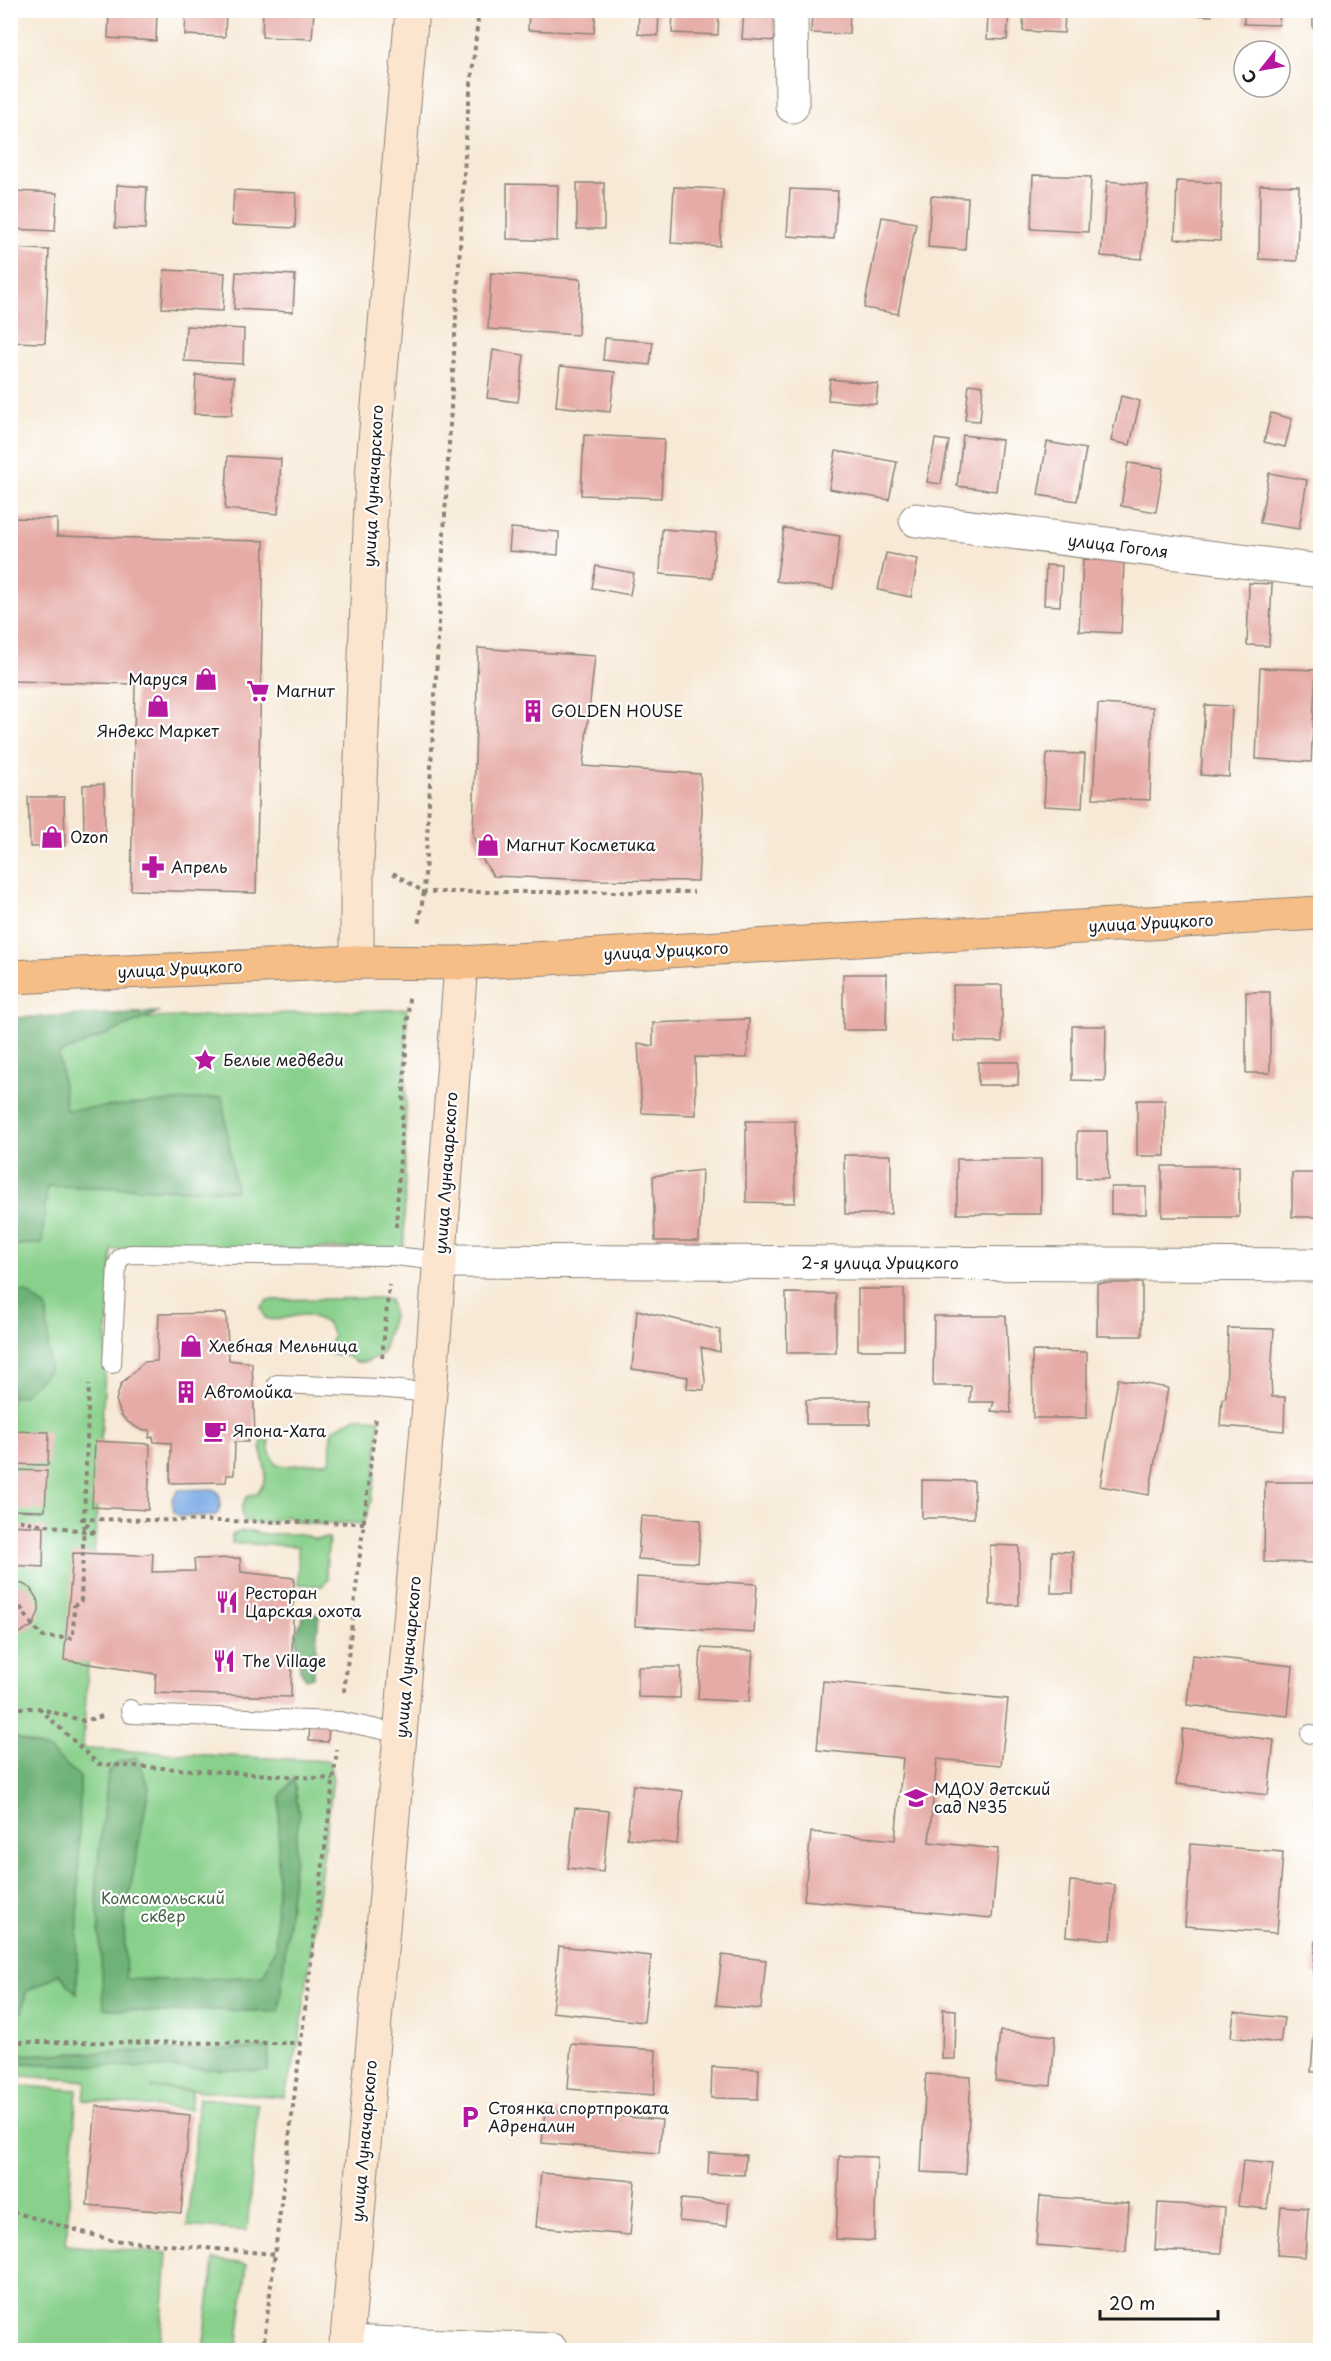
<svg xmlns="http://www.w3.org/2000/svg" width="1331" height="2361" viewBox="0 0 1331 2361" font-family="'Playpen Sans',sans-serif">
  <rect width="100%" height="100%" fill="#fff"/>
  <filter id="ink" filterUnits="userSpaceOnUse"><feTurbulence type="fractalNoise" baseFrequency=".0167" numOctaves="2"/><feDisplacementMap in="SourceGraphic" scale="12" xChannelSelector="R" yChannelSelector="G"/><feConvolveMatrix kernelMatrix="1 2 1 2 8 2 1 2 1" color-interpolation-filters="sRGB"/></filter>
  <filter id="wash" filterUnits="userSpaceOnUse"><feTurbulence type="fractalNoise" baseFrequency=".008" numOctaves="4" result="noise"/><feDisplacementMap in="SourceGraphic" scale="24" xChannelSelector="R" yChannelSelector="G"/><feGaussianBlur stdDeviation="1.35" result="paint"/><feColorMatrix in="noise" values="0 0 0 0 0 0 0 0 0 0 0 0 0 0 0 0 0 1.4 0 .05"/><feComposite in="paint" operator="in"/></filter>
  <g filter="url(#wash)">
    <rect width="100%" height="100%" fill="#f7e9d5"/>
    <path fill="#88d08b" stroke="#527654" stroke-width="1.5" d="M407,1009L404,1248L112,1250L83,1747L87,1749L329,1761L333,1779L299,2043L284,2097L151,2087L192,2091L190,2110L84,2100L86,2081L11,2075L10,1023Z
      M378,1298L390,1300L393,1316L382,1354L366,1362H356L346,1356L327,1353L333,1336L328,1324C321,1321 312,1314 304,1315C292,1315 277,1323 265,1318L261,1307L268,1300Z
      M356,1417L380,1419C376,1449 378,1500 362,1524C334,1519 312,1532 286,1516C276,1520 262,1526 251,1523C236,1520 242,1502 249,1495L257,1494C276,1469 257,1464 262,1440H269V1450L275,1464L285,1466L330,1462C332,1451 329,1441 332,1430Z
      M242,1531H252L260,1534H302L315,1539L329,1538L326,1569L328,1580L322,1586L298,1584C297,1571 300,1558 297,1546L232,1543V1535Z
      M10,2085L77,2090L66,2245L167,2253L160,2350H87L11,2345Z
      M199,2098L258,2104L247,2231L187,2226Z
      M214,2260L247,2264L237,2350H203Z"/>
    <path fill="#6eb277" stroke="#45674a" stroke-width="1.5" d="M160,1012L59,1054L66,1110L222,1097L236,1191L47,1186L42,1244L11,1245V1018Z
      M11,1291L26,1292L47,1308L49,1371L22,1396L11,1397Z
      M305,1612L319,1615L313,1677L306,1679L300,1670L296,1634Z
      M11,1736L49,1750L80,1777L77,1994L59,1974L26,1992L22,2012L10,2010Z
      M136,1757L149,1787L124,1924L126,1979L180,1980L263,1976L275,1948L280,1796L294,1779L299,1815L279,2012L213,2010L164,2013L104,2008L96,1879L108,1774L115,1763Z
      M269,2048L268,2071L11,2063V2055Z"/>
    <path fill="#7bace6" stroke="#4c6481" stroke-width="1.5" d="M213,1489C223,1494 221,1504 218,1513L214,1516H179L174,1512L172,1499L179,1490Z"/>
    <g id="blocks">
      <path fill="#e6aba6" d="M109,10H157L156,41L108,38Z
        M186,10H226L225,37L185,35Z
        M263,10H314L312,39L262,37Z
        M529,10H596L594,33L528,30Z
        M639,10H659L658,36L638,34Z
        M673,10H719L718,35L672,33Z
        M744,10H778L777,41L742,39Z
        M812,10H850L849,34L811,33Z
        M988,10H1009L1007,40L987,39Z
        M1024,10H1065L1064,33L1023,31Z
        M1173,10H1212V16L1172,14Z
        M1244,10H1280L1279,25L1244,24Z
        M1313,10H1320V29L1313,28Z
        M1033,175L1091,177L1088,232L1031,229Z
        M1107,181L1148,185L1142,259L1101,256Z
        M1177,181L1221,183L1220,241L1175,239Z
        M577,183H604V229H577Z
        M507,184L558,185L557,241L507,239Z
        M117,185L147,187L145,229L115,228Z
        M1260,185L1299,186L1297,261L1259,259Z
        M674,187L723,189L720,246L671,243Z
        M790,189L838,191L834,239L787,236Z
        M234,190L296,193L295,228L232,225Z
        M13,191L57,193L55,231L11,229Z
        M931,196L968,198L965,250L928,247Z
        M882,217L916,223L898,314L864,308Z
        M10,248L49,250L45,343L10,342Z
        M164,270L225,273L223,311L162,308Z
        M236,272L295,275L293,312L234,309Z
        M491,273L581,279L578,335L488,329Z
        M186,326L244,329L243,364L184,361Z
        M605,338L653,342L650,365L603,360Z
        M493,350L524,355L518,402L487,398Z
        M560,366L615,372L610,412L556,406Z
        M196,375L234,377L232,415L194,414Z
        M830,379L878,384L876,404L828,400Z
        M969,384L983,386L980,421L965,420Z
        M1121,396L1140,401L1130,445L1111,441Z
        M1271,413L1292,419L1285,447L1264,442Z
        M584,435L664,439L661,498L581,495Z
        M963,435L1002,440L996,491L957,486Z
        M935,439L949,441L941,484L927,482Z
        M1047,442L1086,449L1077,501L1038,495Z
        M836,451L897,462L889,500L829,489Z
        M228,456L281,459L278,514L225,509Z
        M1128,463L1163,468L1156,512L1121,506Z
        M1269,473L1307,480L1299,529L1260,523Z
        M10,518L57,519V536L264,541L256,893L131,890L135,684L10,681Z
        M511,528L559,532L558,555L509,551Z
        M784,528L840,536L833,589L776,581Z
        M662,529L716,533L712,578L660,574Z
        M886,553L918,559L911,597L878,590Z
        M1083,559L1124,561L1121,633L1079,631Z
        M1046,565L1062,566L1060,606L1044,605Z
        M596,566L634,573L630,595L592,588Z
        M1249,583L1272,584L1269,646L1247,645Z
        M478,648L595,656L583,766L700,774L702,810L698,881L595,880L493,876L481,857L473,836Z
        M1260,668L1316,670L1311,762L1256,759Z
        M1098,704L1153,707L1150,800L1093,798Z
        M1205,705L1232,706L1229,777L1201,775Z
        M1047,753L1085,754L1082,808L1044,806Z
        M104,784L105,833H84L83,785Z
        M28,797H64L65,846L30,847Z
        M843,974H887L886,1030H843Z
        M953,985H1002V1042L954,1041Z
        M1246,992H1270V1073H1246Z
        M749,1019L747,1058L695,1057L696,1115L642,1113L638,1043L653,1046V1023Z
        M1072,1026H1106L1105,1081L1072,1080Z
        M978,1062H1019L1018,1085H978Z
        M1137,1100H1165V1156H1137Z
        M746,1121H795V1203L746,1202Z
        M1077,1131H1107L1108,1179L1077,1178Z
        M844,1155H891V1214H845Z
        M957,1159H1041V1214H957Z
        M1162,1166H1239V1217H1162Z
        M702,1170L699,1241H655L653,1176Z
        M1292,1173H1320V1217H1292Z
        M1111,1187H1146V1214H1111Z
        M1097,1283H1142V1336H1097Z
        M858,1289H904V1350H858Z
        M786,1293L836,1294V1353H787Z
        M637,1310L720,1330V1352L701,1347L705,1380L704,1390L687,1389L688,1377L632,1369Z
        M226,1313L229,1360L252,1363L255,1433L248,1435V1442H235L234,1475H227L226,1482L170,1483L171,1443L154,1442L153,1437L149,1438L150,1430H141L129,1423L121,1415L116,1400L121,1384L144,1362L157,1361L159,1314Z
        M934,1316H1006L1011,1413L991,1411L994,1402H970L971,1386H933Z
        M1228,1328L1274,1329L1271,1378L1272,1397H1285L1284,1431L1220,1426L1222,1399L1226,1397Z
        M1032,1351L1087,1352V1418H1033Z
        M1118,1379L1168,1388L1149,1495L1100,1486Z
        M806,1400H870V1424H806Z
        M10,1431L49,1432L48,1465L10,1464Z
        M95,1441L150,1444L148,1510L92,1507Z
        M12,1470L47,1471L45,1511L10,1510Z
        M922,1480L974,1481V1518H922Z
        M1265,1482H1320V1563L1264,1562Z
        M641,1516L701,1520L698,1563L638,1559Z
        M10,1525L44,1527L43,1567L10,1565Z
        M990,1545L1019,1546V1605H990Z
        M1052,1551L1073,1552V1593H1051Z
        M73,1553L141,1555L153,1553L152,1572L195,1571L194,1559L240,1558L241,1572L294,1578L291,1697L155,1693L156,1674L64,1660Z
        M637,1577L757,1584L754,1633L635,1626Z
        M10,1582L23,1584L30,1588L39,1602V1611L33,1626L18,1634H10Z
        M701,1648L753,1651L749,1702L698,1699Z
        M1192,1655L1293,1666L1288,1716L1187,1705Z
        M638,1667H681L680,1698L638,1697Z
        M823,1681L1008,1699L1001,1765L937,1759L929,1842L998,1849L992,1918L804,1900L811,1832L895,1840L903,1758L817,1750Z
        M310,1723L329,1724L328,1742L309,1741Z
        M1183,1729L1274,1740L1268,1795L1176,1784Z
        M1319,1759H1320V1805L1314,1804Z
        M633,1785L683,1791L677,1844L627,1838Z
        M575,1808L609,1811L603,1872L568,1868Z
        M1191,1844L1283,1852L1277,1933L1185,1926Z
        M1070,1881L1115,1885L1111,1940L1066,1936Z
        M1316,1940H1320V1975L1313,1974Z
        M559,1946L651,1956L644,2022L552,2012Z
        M722,1955L766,1960L761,2009L716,2005Z
        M943,2009L956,2010L955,2059H942Z
        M1234,2012L1284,2018L1280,2043L1231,2037Z
        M1000,2031L1055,2036L1051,2086L995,2081Z
        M1314,2033L1320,2034V2072H1311Z
        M571,2044L656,2050L654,2095L568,2089Z
        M712,2067L759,2069L758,2099L711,2098Z
        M926,2074L971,2077L966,2174L921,2172Z
        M96,2106L190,2115L181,2213L87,2205Z
        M545,2110L662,2120L659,2153L542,2143Z
        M709,2153L746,2155L744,2175L708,2174Z
        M839,2156L877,2157L874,2241L836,2239Z
        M1243,2161L1273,2164L1267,2209L1238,2206Z
        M541,2173L635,2181L630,2235L536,2227Z
        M1040,2196L1129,2203L1126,2252L1036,2245Z
        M681,2199L729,2203L727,2226L679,2221Z
        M1158,2203L1225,2207L1222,2253L1155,2250Z
        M1281,2206L1308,2208L1305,2257L1277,2255Z"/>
    </g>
  </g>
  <g filter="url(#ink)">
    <use href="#blocks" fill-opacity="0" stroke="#8a8278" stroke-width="1.5"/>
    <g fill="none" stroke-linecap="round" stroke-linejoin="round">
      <g stroke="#8a8278" stroke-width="20">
        <path id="lane" d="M112,1364L117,1265L121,1257L130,1254L394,1256L440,1261
          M277,1384L379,1388L430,1393
          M130,1709L131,1714L340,1721L401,1734
          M1310,1734L1320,1735"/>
      </g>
      <g stroke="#8a8278" stroke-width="35">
        <path id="street" d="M791,10L792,106
          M916,520L1320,571
          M440,1261L1320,1265
          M346,2342L551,2350"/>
      </g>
      <g stroke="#8a8278" stroke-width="35">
        <path id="secondary" d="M357,962V861L372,476L412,10
          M346,2350L430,1393L461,963"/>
      </g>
      <g stroke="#8a8278" stroke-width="35">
        <path id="primary" d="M10,977L357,962L461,963L1320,913"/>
      </g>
      <path stroke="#8a8278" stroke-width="4" stroke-dasharray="4.5 4.5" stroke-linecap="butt" d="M479,10L467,120L424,892H694
        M393,873L424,892L418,925
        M396,1227L409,998
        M382,1358L389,1285
        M10,1519L95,1533
        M95,1533L82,1519L364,1523
        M10,1592L33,1626L43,1637L73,1638L74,1606L81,1601L89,1384
        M344,1692L376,1417
        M10,1708H38L84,1721L103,1716
        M39,1708L98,1764L333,1779
        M10,2042L299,2043
        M13,2212L111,2240L275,2254
        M263,2350L337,1750"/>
      <use href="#lane" stroke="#fff" stroke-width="18"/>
      <use href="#street" stroke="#fff" stroke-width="33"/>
      <use href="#secondary" stroke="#fbe5cf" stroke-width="33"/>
      <use href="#primary" stroke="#f6be87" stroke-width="33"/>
    </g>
  </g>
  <defs>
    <g id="shop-bare" transform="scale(1.8)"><path d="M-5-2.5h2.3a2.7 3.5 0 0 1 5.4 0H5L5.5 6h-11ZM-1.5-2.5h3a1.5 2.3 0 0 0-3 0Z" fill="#b5179e" stroke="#fff" stroke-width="2.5" paint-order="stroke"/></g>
    <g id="supermarket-bare" transform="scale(1.8)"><path d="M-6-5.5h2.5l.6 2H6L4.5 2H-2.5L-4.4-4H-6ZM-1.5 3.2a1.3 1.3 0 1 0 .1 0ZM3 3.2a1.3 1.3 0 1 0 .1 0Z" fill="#b5179e" stroke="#fff" stroke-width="2.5" paint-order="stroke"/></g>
    <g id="building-bare" transform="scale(1.8)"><path d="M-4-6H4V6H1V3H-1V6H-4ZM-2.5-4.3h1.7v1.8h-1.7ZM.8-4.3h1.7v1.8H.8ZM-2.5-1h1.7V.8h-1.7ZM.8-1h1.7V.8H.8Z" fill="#b5179e" stroke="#fff" stroke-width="2.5" paint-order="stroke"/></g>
    <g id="pharmacy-bare" transform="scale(1.8)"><path d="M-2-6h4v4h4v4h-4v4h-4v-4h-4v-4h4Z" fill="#b5179e" stroke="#fff" stroke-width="2.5" paint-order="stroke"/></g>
    <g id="sight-bare" transform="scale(1.8)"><path d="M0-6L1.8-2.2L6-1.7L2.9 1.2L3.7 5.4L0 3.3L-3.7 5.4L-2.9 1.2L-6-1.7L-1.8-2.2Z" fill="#b5179e" stroke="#fff" stroke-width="2.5" paint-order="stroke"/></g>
    <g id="cafe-bare" transform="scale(1.8)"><path d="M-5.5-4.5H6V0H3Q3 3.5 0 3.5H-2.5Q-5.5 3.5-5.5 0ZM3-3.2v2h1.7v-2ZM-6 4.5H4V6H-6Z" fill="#b5179e" stroke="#fff" stroke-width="2.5" paint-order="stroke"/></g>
    <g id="restaurant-bare" transform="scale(1.8)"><path d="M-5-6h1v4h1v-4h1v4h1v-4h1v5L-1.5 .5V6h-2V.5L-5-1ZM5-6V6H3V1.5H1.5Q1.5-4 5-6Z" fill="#b5179e" stroke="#fff" stroke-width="2.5" paint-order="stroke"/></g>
    <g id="school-bare" transform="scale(1.8)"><path d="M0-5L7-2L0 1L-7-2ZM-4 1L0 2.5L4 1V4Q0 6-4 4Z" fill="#b5179e" stroke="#fff" stroke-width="2.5" paint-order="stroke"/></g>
    <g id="parking-bare" transform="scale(1.8)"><path d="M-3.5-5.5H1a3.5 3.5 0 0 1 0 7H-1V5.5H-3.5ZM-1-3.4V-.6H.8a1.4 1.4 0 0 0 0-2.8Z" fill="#b5179e" stroke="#fff" stroke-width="2.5" paint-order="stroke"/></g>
  </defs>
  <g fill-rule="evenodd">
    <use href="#shop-bare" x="206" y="679"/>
    <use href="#supermarket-bare" x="258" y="691"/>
    <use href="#shop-bare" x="158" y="706"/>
    <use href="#building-bare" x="533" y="711"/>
    <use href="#shop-bare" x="52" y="837"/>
    <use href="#shop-bare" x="488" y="845"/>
    <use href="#pharmacy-bare" x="153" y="867"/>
    <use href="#sight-bare" x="205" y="1060"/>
    <use href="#shop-bare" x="191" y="1346"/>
    <use href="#building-bare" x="186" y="1392"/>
    <use href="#cafe-bare" x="215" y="1431"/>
    <use href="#restaurant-bare" x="227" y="1602"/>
    <use href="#restaurant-bare" x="224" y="1661"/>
    <use href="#school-bare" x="916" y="1798"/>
    <use href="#parking-bare" x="470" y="2117"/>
  </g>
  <g text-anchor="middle" stroke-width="4.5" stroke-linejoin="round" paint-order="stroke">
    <g font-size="16" fill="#1c1c1c" stroke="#fff">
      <text transform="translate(373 486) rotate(-87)" y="6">улица Луначарского</text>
      <text transform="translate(1118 546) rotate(7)" y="6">улица Гоголя</text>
      <text transform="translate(1151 923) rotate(-3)" y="6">улица Урицкого</text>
      <text transform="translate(666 951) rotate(-3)" y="6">улица Урицкого</text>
      <text transform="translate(180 969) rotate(-3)" y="6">улица Урицкого</text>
      <text transform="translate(446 1173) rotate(-86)" y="6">улица Луначарского</text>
      <text x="880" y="1269">2-я улица Урицкого</text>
      <text transform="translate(408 1657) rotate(-85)" y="6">улица Луначарского</text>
      <text transform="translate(364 2141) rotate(-85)" y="6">улица Луначарского</text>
    </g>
    <g font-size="16" fill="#1c1c1c" stroke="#fff" text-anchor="start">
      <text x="188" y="685" text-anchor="end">Маруся</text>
      <text x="276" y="697">Магнит</text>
      <text x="551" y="717">GOLDEN HOUSE</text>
      <text x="158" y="737" text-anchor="middle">Яндекс Маркет</text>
      <text x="70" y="843">Ozon</text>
      <text x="506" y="851">Магнит Косметика</text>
      <text x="171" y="873">Апрель</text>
      <text x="223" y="1066">Белые медведи</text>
      <text x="209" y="1352">Хлебная Мельница</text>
      <text x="204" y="1398">Автомойка</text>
      <text x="233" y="1437">Япона-Хата</text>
      <text x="245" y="1599">Ресторан<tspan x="245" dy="18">Царская охота</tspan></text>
      <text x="242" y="1667">The Village</text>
      <text x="934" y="1795">МДОУ детский<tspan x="934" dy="18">сад №35</tspan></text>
      <text x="488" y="2114">Стоянка спортпроката<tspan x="488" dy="18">Адреналин</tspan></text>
    </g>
    <g font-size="16" fill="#476448" stroke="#fff">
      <text x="163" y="1904">Комсомольский<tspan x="163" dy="18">сквер</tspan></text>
    </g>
  </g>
  <rect width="1331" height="2361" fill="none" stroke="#fff" stroke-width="36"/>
  <g transform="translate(1262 69) rotate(239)"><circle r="28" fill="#ffffff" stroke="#a4a4a4" stroke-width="1.5"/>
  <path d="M0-4.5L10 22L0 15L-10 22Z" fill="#b5179e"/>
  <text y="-9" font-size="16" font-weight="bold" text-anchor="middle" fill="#1c1c1c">С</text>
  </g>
  <path d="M1100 2310v9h118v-9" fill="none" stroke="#1c1c1c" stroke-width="3"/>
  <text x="1109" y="2310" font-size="18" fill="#1c1c1c" stroke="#ffffff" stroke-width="4.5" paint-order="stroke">20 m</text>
</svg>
